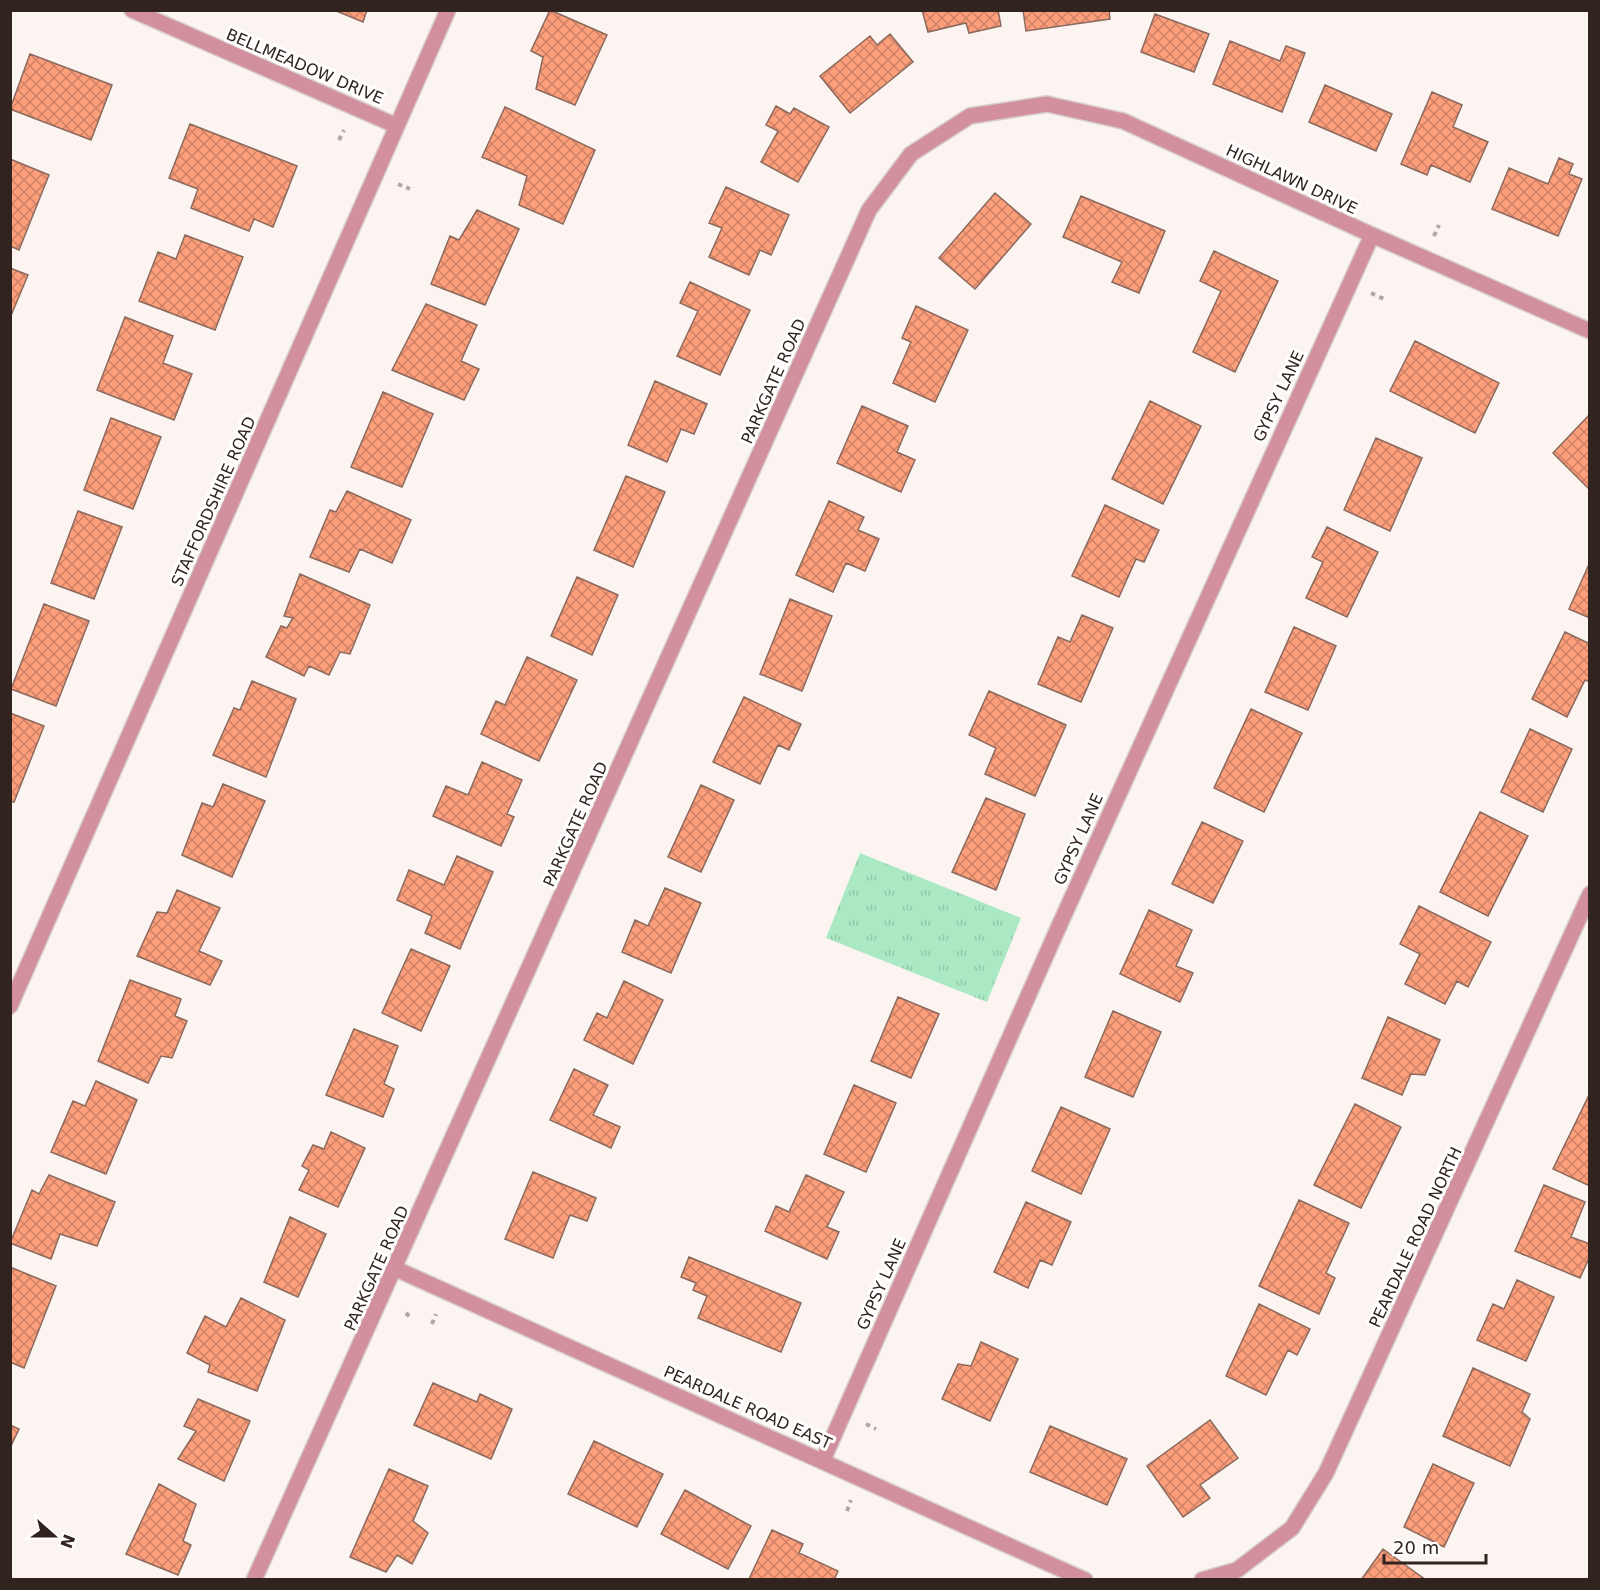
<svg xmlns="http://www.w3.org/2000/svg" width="1600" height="1590" viewBox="0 0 1600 1590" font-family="'DejaVu Sans',sans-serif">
  <defs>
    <pattern id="grass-tufts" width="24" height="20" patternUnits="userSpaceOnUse" patternTransform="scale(1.5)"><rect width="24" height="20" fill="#aae9c4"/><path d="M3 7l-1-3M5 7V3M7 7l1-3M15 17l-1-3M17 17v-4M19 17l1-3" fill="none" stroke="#93c8a8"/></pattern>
    <pattern id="building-cross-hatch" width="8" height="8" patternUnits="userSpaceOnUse" patternTransform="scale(1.5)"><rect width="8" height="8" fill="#fe9f7c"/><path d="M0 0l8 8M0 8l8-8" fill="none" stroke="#ce8165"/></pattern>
  </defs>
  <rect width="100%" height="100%" fill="#fcf4f1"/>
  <path fill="url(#grass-tufts)" d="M860,853L1021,918L987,1002L826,938Z"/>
  <path fill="url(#building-cross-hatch)" stroke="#8b695d" stroke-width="1.5" d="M334,10H367L363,22Z
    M550,10L607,35L575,105L536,89L543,57L531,51Z
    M922,10H998L1001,26L969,33L966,23L928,32Z
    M1023,10H1109L1110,19L1026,31Z
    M1155,14L1209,34L1194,72L1141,52Z
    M890,34L913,62L850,113L820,76L870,36L877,45Z
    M1230,41L1280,61L1286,46L1305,53L1282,112L1213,84Z
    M30,54L112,85L91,140L10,109Z
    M1325,85L1392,114L1376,151L1309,122Z
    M1432,92L1462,105L1453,127L1488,142L1470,182L1431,165L1427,175L1401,164Z
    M776,106L790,114L794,108L829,127L798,182L761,162L778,131L766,125Z
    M505,107L595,150L563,224L519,205L527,176L482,157Z
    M190,124L297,166L273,227L254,219L249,231L191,208L198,189L169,178Z
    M1559,158L1573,164L1569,174L1582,179L1558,236L1492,209L1509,168L1548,184Z
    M10,159L49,175L19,250L10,246Z
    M726,187L789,215L771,255L760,250L749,275L709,257L722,228L709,223Z
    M995,193L1031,224L975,289L939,258Z
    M1081,196L1165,231L1139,293L1112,282L1122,262L1063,237Z
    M477,210L519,229L485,305L431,284L450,236L459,240Z
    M185,235L243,257L215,330L139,301L158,252L176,259Z
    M1214,251L1278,281L1235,372L1193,352L1221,291L1200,281Z
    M10,268L28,275L10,318Z
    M690,282L750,310L720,375L677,356L698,311L680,303Z
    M426,304L477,325L461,361L479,369L464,400L392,370Z
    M916,306L968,330L935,402L893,383L911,342L902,338Z
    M125,317L173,336L163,363L192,374L174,420L97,390Z
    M1415,341L1499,383L1475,433L1390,391Z
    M655,381L707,404L694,434L681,429L667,462L628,445Z
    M383,392L433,414L402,487L351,467Z
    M1150,401L1201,426L1163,504L1112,479Z
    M862,406L908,426L897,452L915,460L901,492L837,463Z
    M1589,415L1590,416V490L1553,453Z
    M111,418L161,437L133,509L84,490Z
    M1376,438L1422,458L1390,531L1344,510Z
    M626,476L665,492L633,567L594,550Z
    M347,491L411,520L392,563L360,549L349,572L310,557L330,510L336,512Z
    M829,501L864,517L858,530L879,539L865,571L846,563L833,592L796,575Z
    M1105,505L1159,530L1144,562L1136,559L1119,597L1072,576Z
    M78,511L122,527L94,599L51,583Z
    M1327,527L1378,552L1347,617L1306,598L1323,562L1312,557Z
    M1590,562V618L1569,609Z
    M300,574L370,605L350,654L340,652L329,675L309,666L304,676L266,657L281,626L287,628L293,618L284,616Z
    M577,577L618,595L592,655L551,636Z
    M790,599L832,616L802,691L760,674Z
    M44,604L89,621L56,706L11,689Z
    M1082,615L1113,628L1081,702L1038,684L1058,637L1070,642Z
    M1294,627L1336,646L1308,710L1265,692Z
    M1565,632L1590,644V682L1585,680L1567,717L1532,699Z
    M527,657L577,680L539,761L481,734L496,701L505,705Z
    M252,681L296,699L266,777L213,755L234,708L240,710Z
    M989,691L1066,725L1035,796L985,774L996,748L969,735Z
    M744,697L801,724L789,750L778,745L760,784L713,762Z
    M1251,709L1302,733L1264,812L1214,788Z
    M10,713L44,726L14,802L10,801Z
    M1530,729L1572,749L1543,812L1501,792Z
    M482,762L522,780L507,814L514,817L501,846L433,816L446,786L468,795Z
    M223,784L265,801L232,877L182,855L202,803L213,807Z
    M701,785L734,800L701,872L668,857Z
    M986,798L1025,814L996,890L952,872Z
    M1480,812L1528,836L1488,916L1440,892Z
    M1202,822L1243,841L1213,903L1172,884Z
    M457,856L493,872L460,949L425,933L432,916L397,900L409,870L444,885Z
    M665,888L701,903L671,973L622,952L635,920L648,926Z
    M177,890L220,908L199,951L222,961L210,985L137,956L157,912L167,913Z
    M1419,906L1491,942L1468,987L1457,981L1445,1004L1405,984L1420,954L1400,944Z
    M1149,910L1192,930L1176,966L1193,973L1180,1002L1120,974Z
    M411,949L450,966L421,1031L382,1013Z
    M130,980L181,999L175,1016L187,1021L172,1058L161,1056L148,1083L98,1061Z
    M624,981L663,1000L633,1064L584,1040L597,1013L607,1018Z
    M898,997L939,1014L911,1078L871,1061Z
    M1113,1011L1161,1032L1133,1097L1085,1077Z
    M1388,1017L1440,1040L1425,1075L1411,1074L1402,1095L1362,1078Z
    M354,1029L398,1046L384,1084L394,1089L383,1117L326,1095Z
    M574,1069L608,1085L593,1115L620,1127L611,1148L550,1120Z
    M96,1081L137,1100L106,1174L51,1152L73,1101L85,1106Z
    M854,1085L896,1103L866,1172L824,1154Z
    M1590,1093V1186L1553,1169Z
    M1355,1104L1401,1127L1361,1208L1314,1185Z
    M1061,1107L1110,1129L1081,1194L1032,1171Z
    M331,1132L365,1148L338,1207L299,1190L309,1170L302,1166L313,1145L324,1149Z
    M533,1172L596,1198L587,1221L570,1215L553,1258L505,1239Z
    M49,1175L115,1202L97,1246L60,1234L51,1259L10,1243L32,1190L39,1194Z
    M806,1175L844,1192L827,1227L839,1232L827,1259L765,1231L776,1206L789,1212Z
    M1544,1185L1585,1202L1571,1237L1590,1244V1256L1580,1278L1515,1251Z
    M1299,1200L1349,1223L1326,1273L1335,1278L1319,1314L1259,1286Z
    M1026,1202L1071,1222L1052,1265L1040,1260L1028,1288L994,1272Z
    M290,1217L326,1234L298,1297L264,1282Z
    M689,1257L801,1303L781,1352L698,1318L707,1296L693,1290L696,1283L681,1277Z
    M10,1267L56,1286L24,1368L10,1362Z
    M1517,1280L1554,1297L1526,1361L1477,1340L1493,1304L1504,1309Z
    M241,1298L285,1320L257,1391L208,1372L210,1365L187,1353L205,1316L226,1327Z
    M1259,1304L1310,1329L1297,1355L1288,1350L1266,1395L1226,1376Z
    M981,1342L1018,1359L990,1421L942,1399L958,1364L971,1366Z
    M1473,1368L1530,1394L1522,1412L1530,1419L1510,1466L1443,1436Z
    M433,1383L477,1402L480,1394L512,1409L491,1459L414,1425Z
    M198,1399L250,1421L224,1481L178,1459L196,1431L184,1426Z
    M1210,1420L1238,1458L1200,1485L1210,1498L1183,1517L1147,1466Z
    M10,1425L19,1429L10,1448Z
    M1050,1426L1127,1459L1107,1505L1030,1472Z
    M594,1441L663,1474L637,1527L568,1494Z
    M1433,1464L1474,1483L1444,1547L1404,1527Z
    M389,1469L428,1486L413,1521L428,1533L412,1564L397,1555L386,1572L350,1557Z
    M159,1484L196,1504L183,1541L191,1545L178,1575L126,1554Z
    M685,1490L751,1526L728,1569L661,1534Z
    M772,1530L803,1544L799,1553L838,1571L834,1580L749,1579Z
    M1383,1549L1426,1580H1361Z"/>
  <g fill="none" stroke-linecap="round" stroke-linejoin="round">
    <g stroke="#d7cecb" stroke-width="18">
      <path id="street" d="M132,10L397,126
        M10,1006L448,10
        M396,1269L1085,1580
        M823,1460L1055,935L1372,235
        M254,1580L869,210L911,154L970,116L1047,104L1123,121L1372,235L1590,331
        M1202,1580L1237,1570L1292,1528L1326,1473L1590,894"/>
    </g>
    <path stroke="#b1a7a3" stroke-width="4" stroke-dasharray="4.5 4.5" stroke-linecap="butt" d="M339,140L344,130
      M398,184L410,189
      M1434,236L1439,225
      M1371,293L1384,299
      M406,1313L412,1319
      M432,1324L436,1314
      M866,1424L876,1429
      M847,1511L851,1500"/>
    <use href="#street" stroke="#d28f9d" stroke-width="15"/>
  </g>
  <g text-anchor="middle" stroke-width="6" stroke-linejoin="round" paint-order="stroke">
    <g font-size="16" fill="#31231e" stroke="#fff">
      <text transform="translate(305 66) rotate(23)" y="6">BELLMEADOW DRIVE</text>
      <text transform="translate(1292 179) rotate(25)" y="6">HIGHLAWN DRIVE</text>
      <text transform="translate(773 381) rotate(-66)" y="6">PARKGATE ROAD</text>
      <text transform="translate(1278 396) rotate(-65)" y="6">GYPSY LANE</text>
      <text transform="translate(213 501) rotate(-66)" y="6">STAFFORDSHIRE ROAD</text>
      <text transform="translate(575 824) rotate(-66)" y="6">PARKGATE ROAD</text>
      <text transform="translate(1078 839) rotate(-66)" y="6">GYPSY LANE</text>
      <text transform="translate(1415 1237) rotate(-65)" y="6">PEARDALE ROAD NORTH</text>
      <text transform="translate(376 1268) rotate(-66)" y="6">PARKGATE ROAD</text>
      <text transform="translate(881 1284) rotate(-66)" y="6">GYPSY LANE</text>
      <text transform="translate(748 1407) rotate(24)" y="6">PEARDALE ROAD EAST</text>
    </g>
  </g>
  <rect width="1600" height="1590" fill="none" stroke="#31231e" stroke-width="24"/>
  <g transform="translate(54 1536) rotate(111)" stroke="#ffffff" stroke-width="4.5" paint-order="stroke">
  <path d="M0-4.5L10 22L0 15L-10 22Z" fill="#31231e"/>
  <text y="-9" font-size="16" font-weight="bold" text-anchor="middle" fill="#31231e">N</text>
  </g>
  <path d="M1384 1554v9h102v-9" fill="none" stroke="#31231e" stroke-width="3"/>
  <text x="1393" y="1554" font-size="18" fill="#31231e" stroke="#ffffff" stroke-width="4.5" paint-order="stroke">20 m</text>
</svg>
